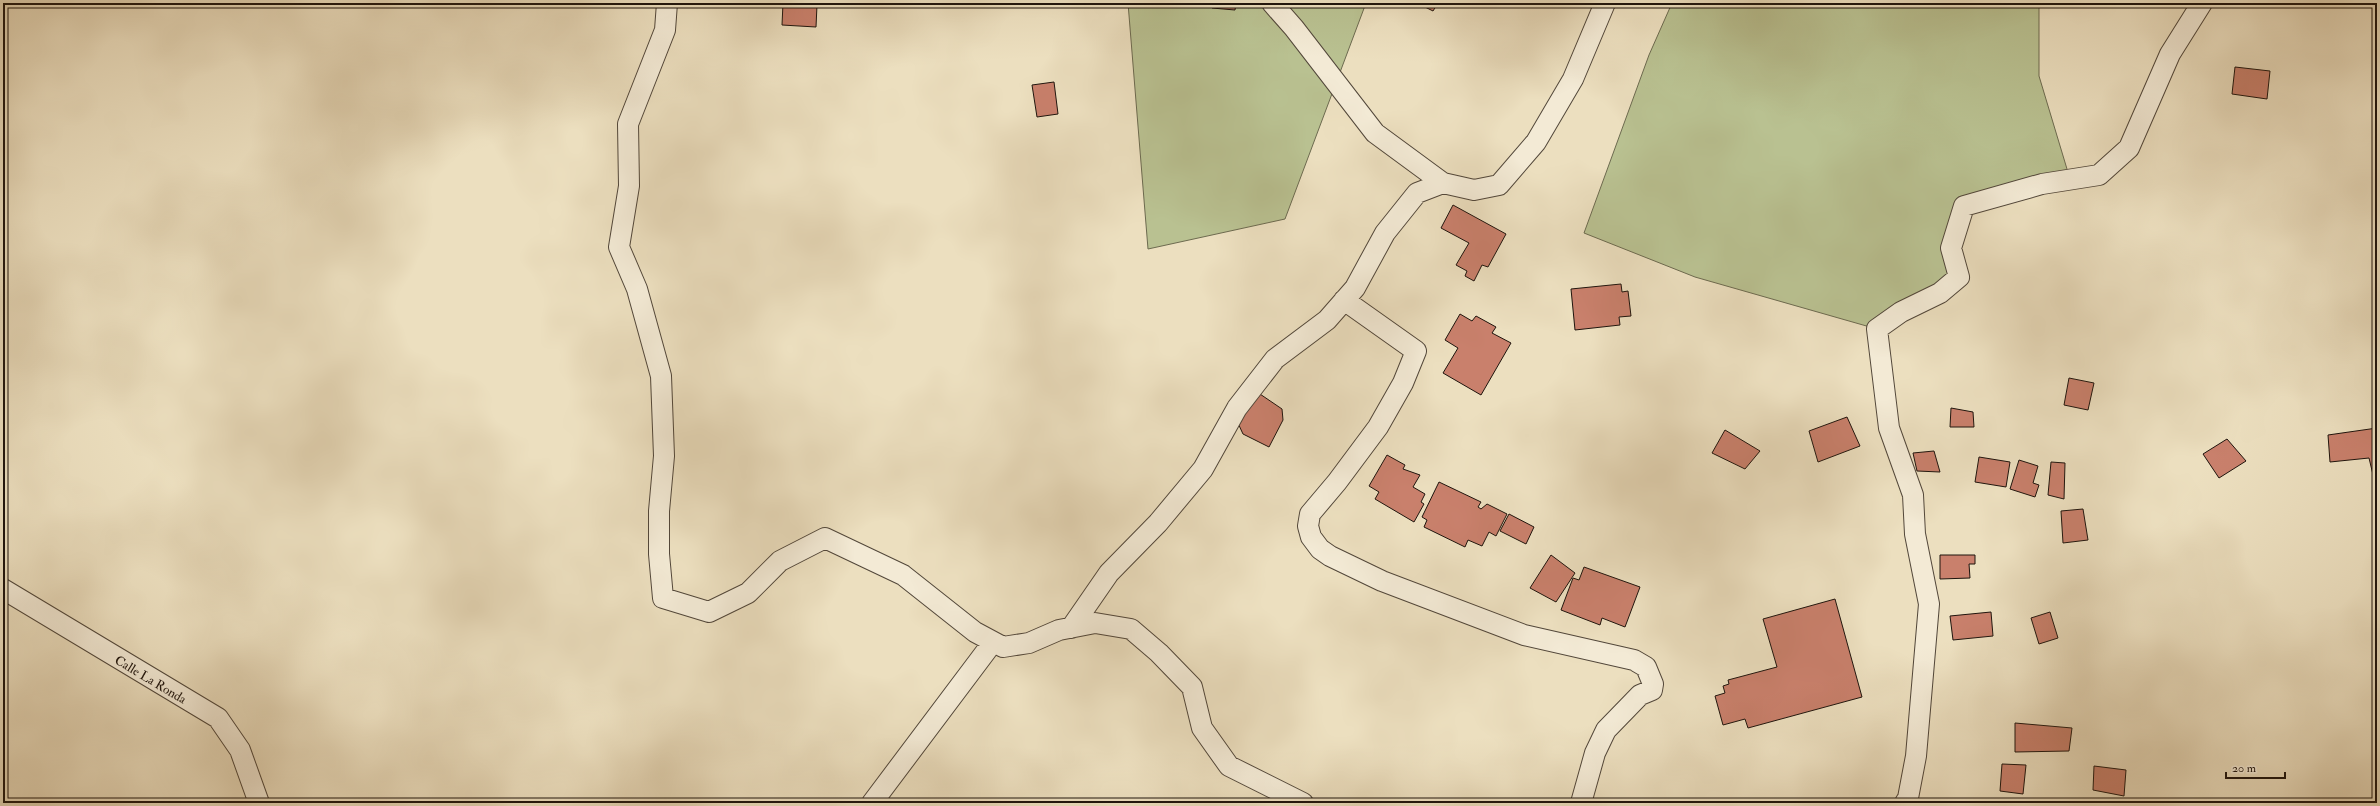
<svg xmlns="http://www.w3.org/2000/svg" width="2380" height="806" viewBox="0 0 2380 806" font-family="'IM FELL Double Pica',serif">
  <rect width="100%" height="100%" fill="#ecdfbf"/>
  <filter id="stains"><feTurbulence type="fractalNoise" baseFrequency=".005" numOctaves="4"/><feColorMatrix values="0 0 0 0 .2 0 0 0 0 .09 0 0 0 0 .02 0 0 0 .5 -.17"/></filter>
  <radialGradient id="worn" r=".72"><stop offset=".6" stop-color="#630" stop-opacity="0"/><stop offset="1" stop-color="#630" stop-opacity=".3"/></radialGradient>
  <path fill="#b9c191" stroke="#6c6a4f" d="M1128,3H1366L1285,219L1148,249Z
    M1672,3H2039V76L2070,179L1964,206L1959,277L1877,329L1695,277L1584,233L1649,55Z"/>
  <path fill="#c9806c" stroke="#1e140d" d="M783,3L817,5L816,27L782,25Z
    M1213,3H1236L1235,10L1212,8Z
    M1417,3H1438L1433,11Z
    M2235,67L2270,71L2267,99L2232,94Z
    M1054,82L1058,114L1037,117L1032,85Z
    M1453,205L1506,234L1488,267L1482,265L1474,281L1465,276L1467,271L1456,265L1469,243L1441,228Z
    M1621,284L1622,292L1628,291L1631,316L1619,317L1620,325L1575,330L1571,289Z
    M1460,314L1472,321L1476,316L1496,327L1492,333L1511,343L1481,395L1443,373L1458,348L1445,340Z
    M2069,378L2094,383L2088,410L2064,405Z
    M1257,392L1282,409L1283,420L1269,447L1243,434L1237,421Z
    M1951,408L1973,412L1974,427H1950Z
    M1847,417L1860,446L1818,462L1809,431Z
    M2377,428V479H2374L2369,458L2330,462L2328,435Z
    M1725,430L1760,451L1745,469L1712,453Z
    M2227,439L2246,461L2219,478L2203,454Z
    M1934,451L1940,472L1917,471L1913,453Z
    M1387,455L1405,465L1403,469L1420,475L1413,487L1425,494L1421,502L1424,504L1414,522L1375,499L1379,492L1369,486Z
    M1979,457L2010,462L2006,487L1975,482Z
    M2019,460L2038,466L2033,483L2039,485L2035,497L2010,489Z
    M2051,462L2065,463L2064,499L2048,495Z
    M1439,482L1481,502L1478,507L1481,509L1487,504L1507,514L1496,536L1489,532L1482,546L1468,540L1465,547L1424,527L1427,520L1422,517Z
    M2083,509L2088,540L2063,543L2061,511Z
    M1509,514L1534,527L1526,544L1500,531Z
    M1551,555L1575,573L1556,602L1530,588Z
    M1940,555H1975V564H1969L1970,578L1940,579Z
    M1584,567L1640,587L1625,627L1602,618L1600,625L1561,610L1573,578L1579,580Z
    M1835,599L1862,697L1748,728L1745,719L1723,725L1715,696L1725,693L1723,686L1729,684L1728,680L1777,667L1763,619Z
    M1991,612L1993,636L1953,640L1950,616Z
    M2050,612L2058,638L2039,644L2031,618Z
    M2015,723L2072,728L2069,751L2015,752Z
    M2002,764L2026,765L2023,794L2000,791Z
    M2094,766L2126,770L2124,796L2093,790Z"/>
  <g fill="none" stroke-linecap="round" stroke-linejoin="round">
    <g stroke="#52473a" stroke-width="22">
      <path id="street" d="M667,3L665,30L628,124L629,186L619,247L637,289L661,376L664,456L659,511V554L663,598L709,612L748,593L780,561L825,538L903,575L975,632L1003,647L1029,643L1059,630L1095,623L1131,629L1159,653L1192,687L1202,728L1229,766L1303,803
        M1272,3L1294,28L1375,133L1443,183
        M1344,300L1416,351L1403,383L1378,427L1337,482L1310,514L1308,526L1311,537L1320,549L1330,556L1382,581L1524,635L1634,660L1646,667L1653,684L1652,690L1640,695L1606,730L1595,753L1581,803
        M3,589L218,718L240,750L259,803
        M1071,628L1109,573L1158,523L1203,469L1237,408L1275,359L1327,320L1355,288L1385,233L1417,193L1443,183L1474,190L1499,185L1536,142L1573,79L1605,3
        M872,803L993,642
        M1905,803L1908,798L1916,756L1929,604L1915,534L1913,495L1889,428L1877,329L1901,312L1940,293L1959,277L1951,248L1964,206L2042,184L2099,175L2129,148L2170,54L2202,3"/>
    </g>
    <use href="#street" stroke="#f3ead5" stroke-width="20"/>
  </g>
  <g text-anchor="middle" stroke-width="4" stroke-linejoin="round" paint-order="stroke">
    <g font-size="13" fill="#1e140d" stroke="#f3ead5">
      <text transform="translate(151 679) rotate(31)" y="5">Calle La Ronda</text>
    </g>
  </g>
  <rect width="2380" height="806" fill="none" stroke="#ecdfbf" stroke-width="16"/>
  <rect x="4" y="4" width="2372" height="798" fill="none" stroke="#1e140d" stroke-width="2"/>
  <rect x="8" y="8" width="2364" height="790" fill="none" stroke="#1e140d"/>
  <path d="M2226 772v6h59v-6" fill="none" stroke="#1e140d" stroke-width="2"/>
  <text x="2232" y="772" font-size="12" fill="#1e140d" stroke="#f3ead5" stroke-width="3" paint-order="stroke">20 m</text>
  <rect width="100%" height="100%" filter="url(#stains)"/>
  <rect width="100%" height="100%" fill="url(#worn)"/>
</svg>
